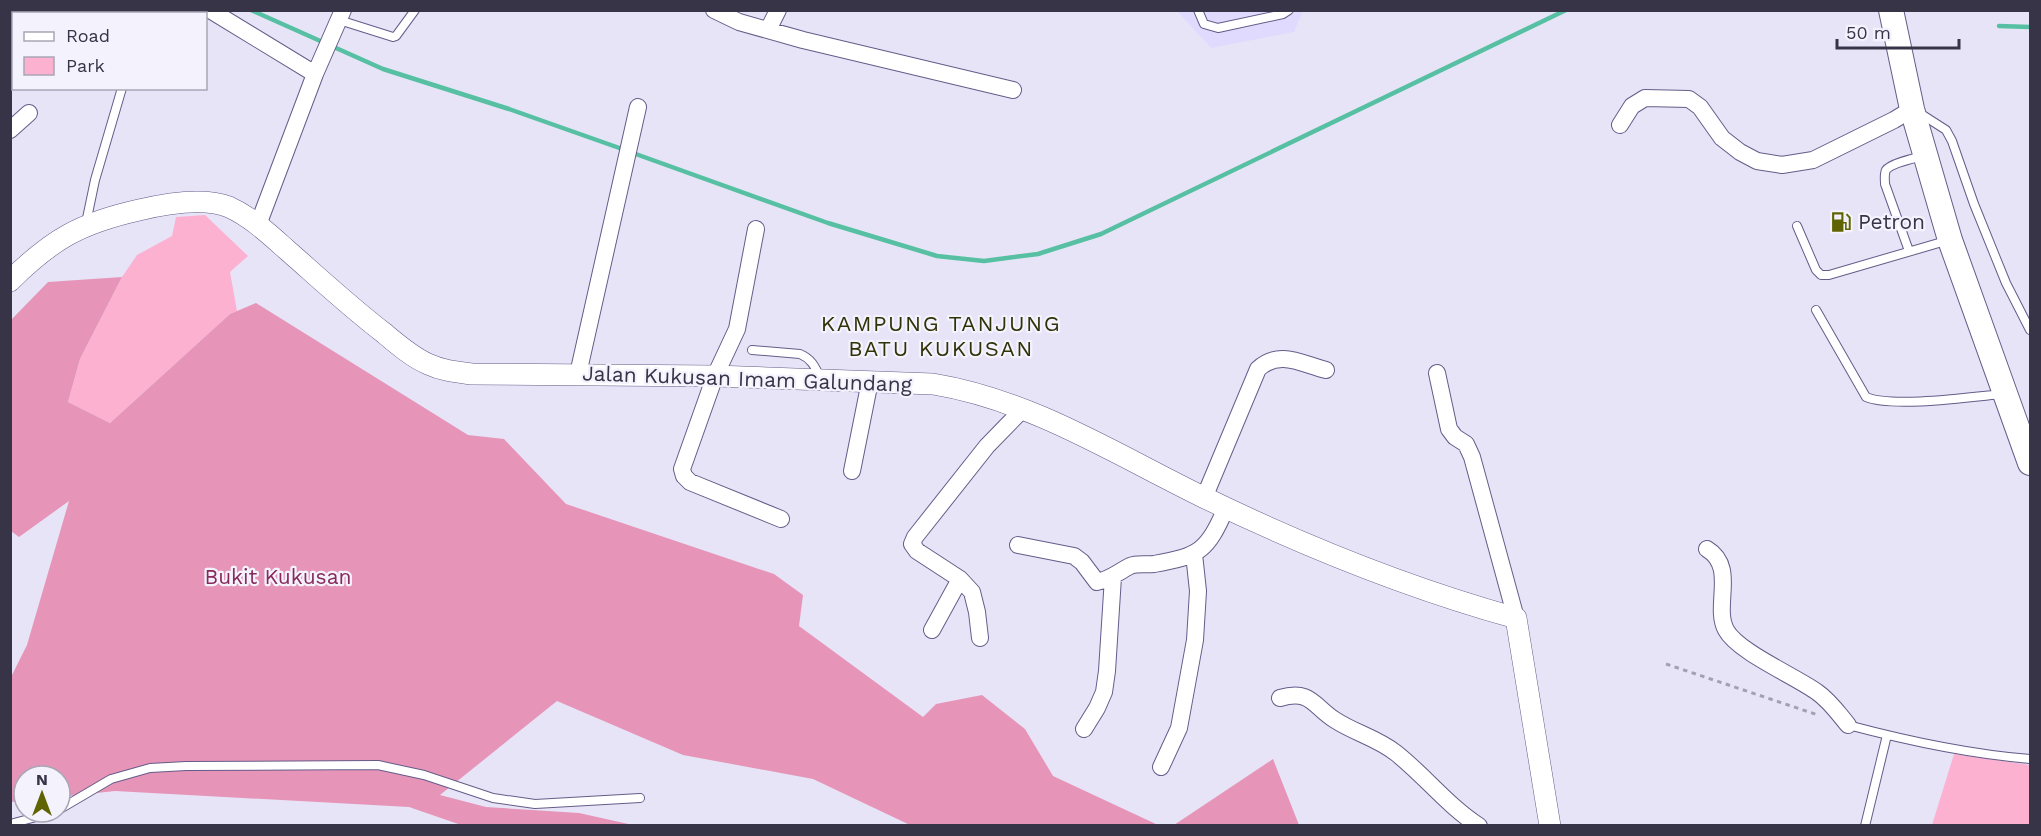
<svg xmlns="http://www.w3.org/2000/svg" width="2041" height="836" viewBox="0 0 2041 836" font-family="'Work Sans',sans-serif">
  <rect width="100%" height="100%" fill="#e7e4f8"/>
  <path fill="#e0dbfe" d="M1177,11H1303L1294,32L1211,48Z"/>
  <path fill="#fcb1d1" d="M205,215L248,256L230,272L237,311L230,314L110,423L68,402L80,359L122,277L137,255L172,236L176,217Z
    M1954,754L2030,765V825H1932Z"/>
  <path fill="#e695b8" d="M122,277L80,359L68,402L110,423L230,314L256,303L468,435L504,439L566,504L774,574L803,595L799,626L923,717L936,704L982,695L1025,729L1053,776L1158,825H910L813,779L683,755L557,701L440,795L486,807L579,813L633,825L464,826L409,807L115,791L60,797V776H24V801L11,802V677L27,645L69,501L19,537L11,531V320L48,282Z
    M1273,759L1299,825H1174Z"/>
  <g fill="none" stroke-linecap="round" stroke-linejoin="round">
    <path stroke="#57c0a3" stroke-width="4.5" d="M251,10L383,69L509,109L625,150
      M1999,26L2030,27
      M633,153L828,223L937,256L984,261L1038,254L1101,234L1566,10"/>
    <g stroke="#655c89" stroke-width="10">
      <path id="service" d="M1198,10L1204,24L1218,28L1283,14L1289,10
        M339,20L393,37L396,36L415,10
        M1918,112L1946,130L1952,141L1974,204L2006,283L2030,330
        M86,223L95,180L122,88
        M1797,226L1816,270L1821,275H1829L1949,240
        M1909,251L1885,184C1885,180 1884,174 1886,170C1891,163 1915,158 1923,156
        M1816,310L1866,397C1892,408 1971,397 2002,394
        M752,350L800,354C812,359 815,367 821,379
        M1848,725C1908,741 1969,754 2030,759
        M60,809L111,779L150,768L186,766L378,765L424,775L493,798L535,804L640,798
        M10,824L55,812
        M1865,826L1887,735"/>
    </g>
    <g stroke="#655c89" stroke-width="18">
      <path id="minor" d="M210,10L315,74
        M714,10L739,22L803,40L1013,90
        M768,30L778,10
        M1620,125L1632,106L1645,98L1689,99L1700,107L1722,138L1740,152L1757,161L1782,165L1813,160L1894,120L1912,109
        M10,130L29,113
        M258,225L315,74L343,10
        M756,229L737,329L715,376L682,469L684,476L690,482L781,519
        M1437,373L1449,429L1455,437L1466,444L1472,457L1516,618
        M578,374L638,107
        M852,471L870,381
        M1204,498L1258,369C1279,349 1302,364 1326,370
        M1018,545L1074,556L1082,562L1097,582C1111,579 1118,572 1130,566C1137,563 1146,565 1154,564C1200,556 1207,551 1226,508
        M1707,549C1737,567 1713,606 1726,630C1738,652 1795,676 1817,692C1830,701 1838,713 1848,725
        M932,630L960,579
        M980,638L977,612L972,592L960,579L917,551L912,544L915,537L987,446L1024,408
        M1280,698C1311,689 1313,706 1335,720C1355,733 1377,738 1396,753C1425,776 1448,806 1479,826
        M1084,729L1097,708L1104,692L1107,671L1113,577
        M1161,767L1179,728L1195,640L1198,591L1194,554"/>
    </g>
    <g stroke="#655c89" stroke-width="22">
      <path id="tertiary" d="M10,281C52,239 81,223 139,210C164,204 204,197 229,207C251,217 269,234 287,250C319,278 350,307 384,333C397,344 412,357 428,364C443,371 457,372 472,374L715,376L933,384C1031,400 1115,454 1203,497C1304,546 1408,588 1516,618L1550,826"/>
    </g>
    <g stroke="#655c89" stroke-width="26">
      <path id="secondary" d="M1891,10L1912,109L1950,240L2030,463"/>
    </g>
    <path stroke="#a3a0b4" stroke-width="3" stroke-dasharray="4.5 4.5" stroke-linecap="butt" d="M1666,664L1818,715"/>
    <use href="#service" stroke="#fff" stroke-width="8"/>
    <use href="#minor" stroke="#fff" stroke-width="16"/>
    <use href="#tertiary" stroke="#fff" stroke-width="21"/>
    <use href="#secondary" stroke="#fff" stroke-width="24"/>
  </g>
  <defs>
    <g id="fuel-bare" transform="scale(1.62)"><path d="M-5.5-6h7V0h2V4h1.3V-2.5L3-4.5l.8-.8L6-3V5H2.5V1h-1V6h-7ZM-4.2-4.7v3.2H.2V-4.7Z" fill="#606400" stroke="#f4f2fd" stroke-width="2.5" paint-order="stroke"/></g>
  </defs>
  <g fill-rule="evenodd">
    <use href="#fuel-bare" x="1841" y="222"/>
  </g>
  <g text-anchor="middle" stroke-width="4.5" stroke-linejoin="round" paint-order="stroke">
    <g font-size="21" fill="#373448" stroke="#f4f2fd" text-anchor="start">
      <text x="1858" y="229">Petron</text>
    </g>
    <g font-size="21" fill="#373448" stroke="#f4f2fd">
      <text transform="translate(747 379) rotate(2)" y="7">Jalan Kukusan Imam Galundang</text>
    </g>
    <g font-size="21" fill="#87295a" stroke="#f4f2fd">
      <text x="278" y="584">Bukit Kukusan</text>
    </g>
    <g font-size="22" letter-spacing="1.5" fill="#303208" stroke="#f4f2fd">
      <text x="941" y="331">KAMPUNG TANJUNG<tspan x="941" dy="25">BATU KUKUSAN</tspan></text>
    </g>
  </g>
  <rect width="2041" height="836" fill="none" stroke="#373448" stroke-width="24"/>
  <rect x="12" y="12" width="195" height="78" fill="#f4f2fd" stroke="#a8a6b5" stroke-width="1.5"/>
  <rect x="24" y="32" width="30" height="9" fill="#ffffff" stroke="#a8a6b5" stroke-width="1.5"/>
  <text x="66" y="42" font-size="18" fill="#373448">Road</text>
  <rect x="24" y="57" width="30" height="18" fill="#fcb1d1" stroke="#a8a6b5" stroke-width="1.5"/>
  <text x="66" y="72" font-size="18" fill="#373448">Park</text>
  <g transform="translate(42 794)"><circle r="28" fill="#f4f2fd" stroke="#a8a6b5" stroke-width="1.5"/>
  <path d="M0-4.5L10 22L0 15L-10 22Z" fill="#606400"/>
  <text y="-9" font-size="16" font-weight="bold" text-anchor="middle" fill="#373448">N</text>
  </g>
  <path d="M1837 39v9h122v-9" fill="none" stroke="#373448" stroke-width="3"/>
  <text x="1846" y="39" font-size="18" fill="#373448" stroke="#f4f2fd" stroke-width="4.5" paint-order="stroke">50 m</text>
</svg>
